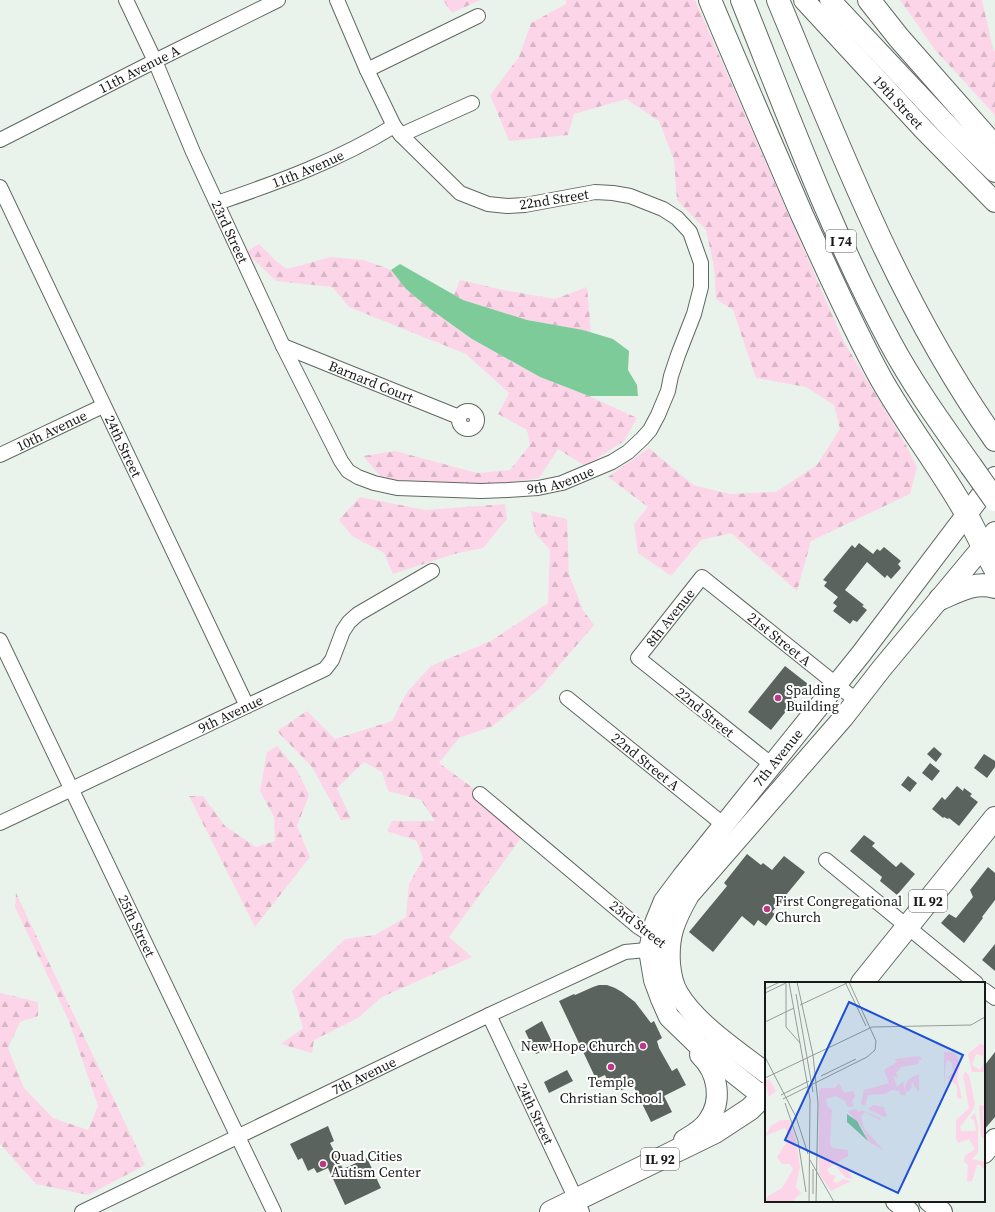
<svg xmlns="http://www.w3.org/2000/svg" width="995" height="1212" viewBox="0 0 995 1212" font-family="'Source Serif 4',serif">
  <defs>
    <pattern id="forest-firs" width="22" height="20" patternUnits="userSpaceOnUse"><rect width="22" height="20" fill="#fdd5e8"/><path d="M5 1l3.5 6h-7zM16 11l3.5 6h-7z" fill="#d8b6c6"/></pattern>
  </defs>
  <rect width="100%" height="100%" fill="#e9f3ec"/>
  <path fill="url(#forest-firs)" d="M443,0H480L452,13Z
    M566,0H695L844,342L906,445L917,467L910,494L811,541L797,591L731,533L701,540L671,576L638,553L634,524L648,507L608,477L649,448L693,485L730,494L776,492L817,465L840,429L834,405L806,387L756,378L733,310L716,299L714,267L706,230L677,200L674,160L659,121L626,99L574,114L568,135L509,141L490,95L519,57L531,23L566,4Z
    M900,0H982L993,49L995,51V115L936,51Z
    M259,244L276,261L287,269L331,257L364,260L391,270L406,289L430,309L472,339L540,377L589,396L637,418L624,441L585,466L558,449L539,478L487,486L384,480L363,456L395,451L477,473L510,470L530,445L527,430L498,414L509,393L466,354L349,307L332,287L276,281L246,252Z
    M460,280L503,290L555,299L587,287L591,332L527,320L463,300L454,295Z
    M360,497L425,510L505,504L507,519L483,548L454,554L393,574L384,553L352,536L339,520Z
    M531,511L567,519L569,574L583,610L594,625L539,689L493,726L459,738L439,763L473,788L476,800L521,838L449,937L472,957L382,997L358,1018L314,1040L312,1053L281,1044L303,1028L292,991L345,939L375,935L406,917L409,884L423,859L417,841L387,831L392,821H435L421,800L388,791L382,772L364,762L337,788L351,819L341,820L312,767L277,731L307,711L335,739L392,721L407,692L431,666L491,641L548,603L550,550L535,533Z
    M277,746L297,770L309,795L297,826L310,857L255,927L189,796H203L225,826L256,847L275,841L274,817L260,791L267,752Z
    M16,893L145,1165L88,1195L36,1184L0,1144V993L38,1002V1016L20,1022L8,1048L24,1088L53,1118L88,1130L98,1106L69,1021L15,907Z"/>
  <path fill="#7ecb9a" d="M400,264L463,300L527,320L583,330L613,339L629,351L628,370L637,385L638,396H589L540,377L472,339L430,309L406,289L391,270Z"/>
  <path fill="#5b635e" d="M859,543L873,554L877,549L880,551L884,547L901,561L898,564L901,568L891,579L887,575L885,578L867,562L845,590L864,605L862,606L867,610L857,622L853,620L850,624L833,611L837,606L833,603L838,597L824,586L827,582L823,580L852,545L855,548Z
    M785,666L808,684L771,730L748,712Z
    M934,747L942,754L936,762L927,754Z
    M984,754L995,761V767L987,778L974,768Z
    M930,763L940,771L932,781L922,773Z
    M908,776L917,783L910,792L901,785Z
    M957,786L963,791L964,788L972,794L970,796L978,802L959,826L949,818L948,819L944,817L943,818L932,809L942,797L945,800Z
    M864,835L875,843L872,846L896,867L901,862L915,874L897,895L880,881L882,877L850,851Z
    M747,854L761,865L763,863L772,870L784,856L805,872L772,912L775,914L766,926L758,920L754,926L742,916L713,952L689,932L727,886L724,883Z
    M988,867L995,873V900L982,917L983,918L964,943L941,923L949,914L956,918L973,897L970,890Z
    M995,944V971L982,960Z
    M599,985H607L615,988L622,992L635,1002L651,1023L654,1021L662,1038L657,1041L659,1048L672,1071L677,1068L686,1085L664,1096L672,1112L651,1122L633,1085L617,1092L614,1085L610,1087L605,1075L596,1079L559,1001L574,994L575,995L593,987Z
    M542,1021L554,1046L536,1054L525,1031Z
    M995,1052V1117L984,1130V1066Z
    M567,1070L573,1081L549,1093L544,1082Z
    M328,1126L334,1141L330,1143L343,1169L367,1158L381,1188L345,1205L328,1168L317,1173L314,1168L308,1171L302,1158L298,1160L290,1144Z"/>
  <g fill="none" stroke-linecap="round" stroke-linejoin="round">
    <g stroke="#606862" stroke-width="16">
      <g id="street">
        <path id="s1" d="M126,0L155,61L193,152L283,346L341,461L348,471L358,477L374,483L397,488L481,491L507,490L538,488L562,483L612,462L628,452L642,439L650,430L658,415L668,391L671,376L678,355L694,314L701,287V263L690,232L677,218L663,209L630,196L613,193L595,192L525,205L507,206L488,204L460,193L401,135L394,126L367,70L337,0"/>
        <path d="M367,70L478,16"/>
        <path d="M401,135L472,103"/>
        <path id="s2" d="M0,140L155,61L278,0"/>
        <path id="s3" d="M0,187L247,706"/>
        <path id="s4" d="M217,203C279,182 339,160 394,126"/>
        <path id="s5" d="M283,346L459,417"/>
        <circle cx="468" cy="420" r="9"/>
        <path id="s6" d="M0,455L103,406"/>
        <path id="s7" d="M0,640L274,1212"/>
        <path id="s8" d="M567,698L724,825"/>
        <path id="s9" d="M772,765L638,658L702,577L857,701"/>
        <path d="M480,794L637,926L659,940"/>
        <path id="s10" d="M0,823L325,669L332,660L343,631L349,622L358,614L432,571"/>
        <path d="M826,860L976,983"/>
        <path d="M984,990L995,998"/>
        <path id="s11" d="M489,1015L582,1212"/>
        <path id="s12" d="M82,1212L489,1015L625,952L657,949"/>
      </g>
    </g>
    <g stroke="#606862" stroke-width="22">
      <g id="secondary">
        <path id="s13" d="M804,0L924,130L995,202"/>
        <path d="M830,0L954,132L995,172"/>
        <path d="M766,1073C738,1051 696,1024 678,993C673,985 671,974 670,964C668,935 675,920 689,895L843,718L882,668L995,532"/>
        <path id="s14" d="M766,1099L698,1045L669,1017L661,999L654,980L649,950L655,923L664,901L682,877L861,654L995,477"/>
        <path d="M684,1140C692,1135 702,1130 708,1121C723,1101 718,1072 700,1055"/>
        <path d="M984,1153L995,1139"/>
        <path d="M896,1201L909,1212"/>
        <path d="M929,1201L942,1212"/>
      </g>
    </g>
    <g stroke="#606862" stroke-width="24">
      <path id="primary" d="M862,983L995,818
        M551,1212L715,1132L750,1109L766,1093"/>
    </g>
    <g stroke="#606862" stroke-width="24">
      <path id="highway" d="M710,0C740,72 771,143 802,215C827,269 851,324 880,377C906,424 940,467 967,515C976,533 985,551 995,569
        M742,0C788,115 831,232 890,342C913,385 942,425 971,466
        M778,0C841,151 900,306 995,440
        M869,0L899,38L995,147
        M940,599C958,591 975,581 995,587"/>
    </g>
    <use href="#street" stroke="#fff" stroke-width="14"/>
    <use href="#secondary" stroke="#fff" stroke-width="20"/>
    <use href="#primary" stroke="#fff" stroke-width="22"/>
    <use href="#highway" stroke="#fff" stroke-width="22"/>
    <g stroke="#606862" stroke-width="24" stroke-linecap="butt">
      <path id="highway-bridge" d="M971,466L995,500"/>
    </g>
    <use href="#highway-bridge" stroke="#fff" stroke-width="22"/>
  </g>
  <g fill="#b93985" stroke="#fff" stroke-width="1.5">
    <circle cx="778" cy="698" r="4"/>
    <circle cx="767" cy="909" r="4"/>
    <circle cx="643" cy="1046" r="4"/>
    <circle cx="611" cy="1067" r="4"/>
    <circle cx="323" cy="1164" r="4"/>
  </g>
  <g text-anchor="middle" stroke-width="4" stroke-linejoin="round" paint-order="stroke">
    <g fill="#fff" stroke="#5d5f5d" stroke-width="1">
      <rect x="826" y="230" width="30" height="22" rx="3"/>
      <rect x="909" y="890" width="38" height="22" rx="3"/>
      <rect x="641" y="1148" width="38" height="22" rx="3"/>
    </g>
    <g font-size="13" font-weight="bold" fill="#171a18">
      <text x="841" y="246">I 74</text>
      <text x="928" y="906">IL 92</text>
      <text x="660" y="1164">IL 92</text>
    </g>
    <g font-size="14" fill="#171a18" stroke="#fff">
      <text dy="5" stroke="none"><textPath href="#s2" startOffset="156">11th Avenue A</textPath></text>
      <text dy="5" stroke="none"><textPath href="#s13" startOffset="139">19th Street</textPath></text>
      <text dy="5" stroke="none"><textPath href="#s4" startOffset="97">11th Avenue</textPath></text>
      <text transform="translate(554 199) rotate(-9)" y="5">22nd Street</text>
      <text dy="5" stroke="none"><textPath href="#s1" startOffset="254">23rd Street</textPath></text>
      <text dy="5" stroke="none"><textPath href="#s5" startOffset="95">Barnard Court</textPath></text>
      <text dy="5" stroke="none"><textPath href="#s6" startOffset="57">10th Avenue</textPath></text>
      <text dy="5" stroke="none"><textPath href="#s3" startOffset="287">24th Street</textPath></text>
      <text dy="5" stroke="none"><textPath href="#s1" startOffset="738">9th Avenue</textPath></text>
      <text dy="5" stroke="none"><textPath href="#s9" startOffset="223">8th Avenue</textPath></text>
      <text dy="5" stroke="none"><textPath href="#s9" startOffset="374">21st Street A</textPath></text>
      <text transform="translate(705 712) rotate(39)" y="5">22nd Street</text>
      <text dy="5" stroke="none"><textPath href="#s10" startOffset="255">9th Avenue</textPath></text>
      <text dy="5" stroke="none"><textPath href="#s14" startOffset="432">7th Avenue</textPath></text>
      <text dy="5" stroke="none"><textPath href="#s8" startOffset="101">22nd Street A</textPath></text>
      <text transform="translate(638 924) rotate(38)" y="5">23rd Street</text>
      <text dy="5" stroke="none"><textPath href="#s7" startOffset="317">25th Street</textPath></text>
      <text dy="5" stroke="none"><textPath href="#s12" startOffset="313">7th Avenue</textPath></text>
      <text dy="5" stroke="none"><textPath href="#s11" startOffset="109">24th Street</textPath></text>
    </g>
    <g font-size="14" fill="#171a18" stroke="#fff" text-anchor="start">
      <text x="786" y="695">Spalding<tspan x="786" dy="16">Building</tspan></text>
      <text x="775" y="906">First Congregational<tspan x="775" dy="16">Church</tspan></text>
      <text x="635" y="1051" text-anchor="end">New Hope Church</text>
      <text x="611" y="1087" text-anchor="middle">Temple<tspan x="611" dy="16">Christian School</tspan></text>
      <text x="331" y="1161">Quad Cities<tspan x="331" dy="16">Autism Center</tspan></text>
    </g>
  </g>
  <g transform="translate(765 982)">
    <rect width="220" height="220" fill="#e9f3ec"/>
    <path d="M4,97L11,109L4,115L0,99Z" fill="#fdd5e8"/>
    <path d="M215,62L220,63V90H207L203,72ZM211,72L218,74V83L215,88L207,83ZM179,70H187L192,74L195,84L192,96L197,117L192,116V104L182,95L188,91L187,81L183,78L181,80L179,108ZM154,74L157,77L154,78L153,82L136,85L131,91L133,96L128,94L132,105L138,99L141,113H136L134,109L127,108L120,112L103,113L100,124L96,122L99,108L124,101L119,88L132,80L130,77ZM200,89L204,93L210,122L208,128L195,145L196,149H211L209,138L205,136L210,131L213,144V170L207,177L220,180V188L215,183H212L207,199L202,200L203,183L199,180L200,174L210,167L204,157L193,161L191,157V138L204,126L198,94ZM154,92V110L147,100L146,107L141,111L140,104L144,97ZM74,101L79,111L88,109L90,114L87,119L89,124L83,125L80,119L71,114L61,117L62,124L67,128L65,162L68,166L83,168V174L62,187L65,192L71,194L68,199L72,201L78,197L86,199L66,209L54,192V109L56,106H70ZM108,123L119,125L122,134L119,135L103,127ZM214,123L220,124L218,129L220,156L216,155ZM91,127L94,130L97,128L115,136L116,139L100,130L96,134L99,146L119,169L103,159L98,147L83,129ZM16,138H24L30,155L35,185L31,205L36,211L27,220H0L3,214L17,206L28,187L25,182H17L12,175L21,161L23,152L20,146L0,154L6,144ZM71,185H83L87,197L81,196Z" fill="#fdd5e8" fill-rule="evenodd"/>
    <path d="M82,132L92,139L103,159L82,140Z" fill="#7ecb9a"/>
    <path fill="none" stroke="#959c97" stroke-width="1" d="M24,0L45,117L44,220M32,0L48,73L53,121L51,220M80,0L101,44M21,2V45L35,61M0,7L15,0M0,11L23,0M31,12L48,110M35,23L82,1M0,40L29,26M0,75L31,135L43,172M56,94L91,77M0,96L107,45L206,43L220,35M16,113L44,99M18,117L102,75L110,68L111,59L84,0M20,121L33,159L41,210M45,178L69,220M48,212V187"/>
    <path fill="#1d4ed8" fill-opacity="0.15" stroke="#1d4ed8" stroke-width="2" d="M84,20L198,73L133,211L20,158Z"/>
    <rect width="220" height="220" fill="none" stroke="#171a18" stroke-width="2"/>
  </g>
</svg>
